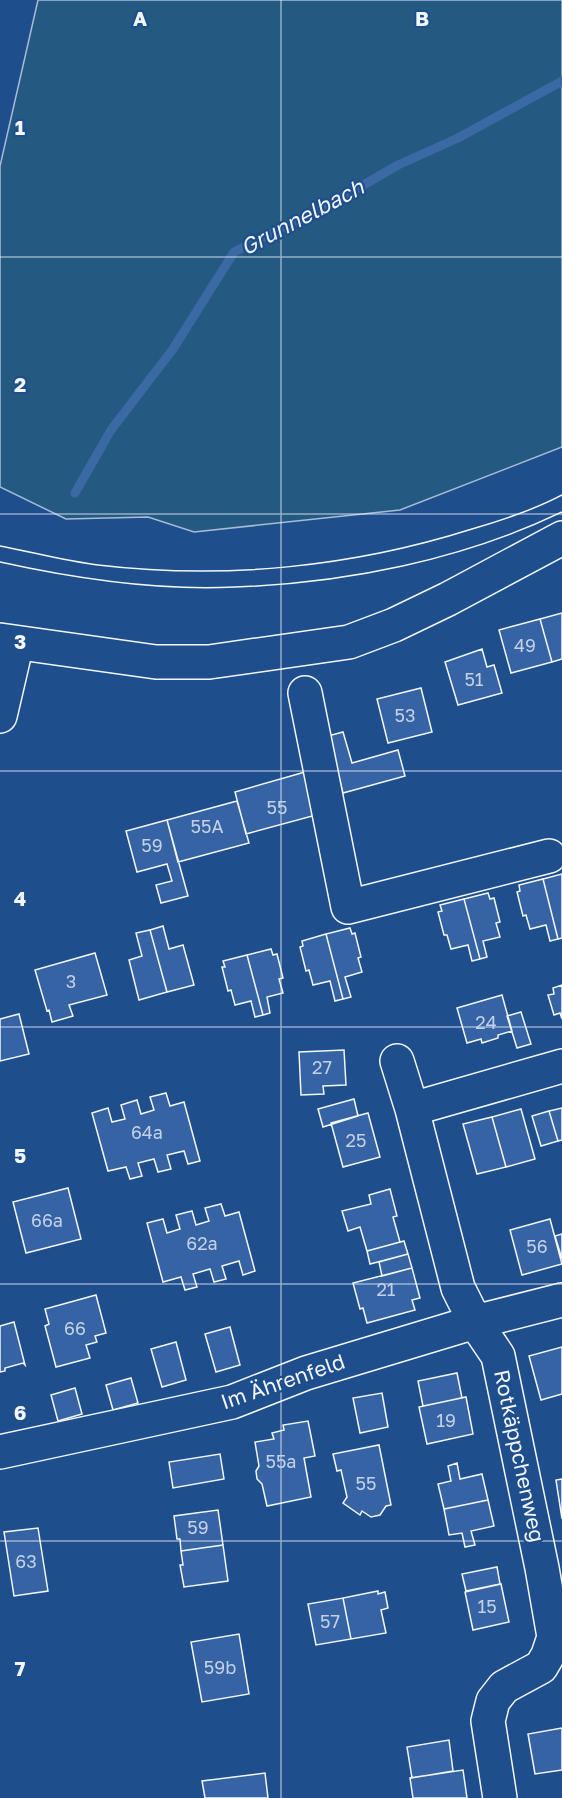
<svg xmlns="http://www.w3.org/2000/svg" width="562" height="1798" viewBox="0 0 562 1798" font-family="'Golos Text',sans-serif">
  <rect width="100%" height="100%" fill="#1f4e8c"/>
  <path fill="#245a82" stroke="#a8bbd7" stroke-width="1.5" d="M38,0H562V447L400,510L194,532L148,517L66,519L0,487V166Z"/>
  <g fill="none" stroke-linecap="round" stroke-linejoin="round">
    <path stroke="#3b69a3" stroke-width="9" d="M75,493L111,430L173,349L234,252L341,198L398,165L458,138L562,81"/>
  </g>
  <path fill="#3563a3" stroke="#f2f6ff" stroke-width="1.5" d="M562,613V659L552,662L540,619Z
    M540,619L552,662L511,673L499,630Z
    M482,649L487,667L494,665L502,693L458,705L445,662Z
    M421,688L432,732L388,743L377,699Z
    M343,732L352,763L398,750L405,776L343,793L328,736Z
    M305,772L316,815L246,834L235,792Z
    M237,801L249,843L178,862L167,820Z
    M167,820L188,896L161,903L156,885L172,881L167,864L137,872L126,831Z
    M562,874V938L558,939L543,879Z
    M543,879L558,939L550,941L546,925L530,929L526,915L523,916L517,892L520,891L519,885Z
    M488,893L490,899L494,898L500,922L496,923L500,937L483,941L487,957L480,959L464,899Z
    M464,899L480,959L472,961L468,945L451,949L447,935H444L438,912L442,911L440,905Z
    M163,926L169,949L183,945L194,985L167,992L150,930Z
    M350,928L352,934L355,933L361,957L358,958L362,972L345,977L351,997L343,999L326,934Z
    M150,930L167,992L139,1000L129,960L142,956L136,933Z
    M326,934L343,999L335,1001L330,981L313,985L309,970L306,971L300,947L303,946L302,941Z
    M271,949L273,955L277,954L283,978L279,979L283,993L267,997L270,1013L263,1015L247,955Z
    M95,953L107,995L69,1005L73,1016L52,1022L49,1010L47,1011L35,970Z
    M247,955L263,1015L255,1017L251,1001L235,1005L231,990L228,991L222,967H225L223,961Z
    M562,985V1019L560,1013L554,1015L548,995L554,994L553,988Z
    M502,995L512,1031L498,1035V1038L482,1043L481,1039L467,1043L457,1008Z
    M521,1012L531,1044L517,1048L507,1016Z
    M19,1014L29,1054L0,1061V1019Z
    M344,1050L346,1085L323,1086L324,1094L301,1095L299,1052Z
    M166,1093L170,1106L184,1102L200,1161L188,1164L184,1151L167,1155L171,1169L158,1172L154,1159L138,1163L142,1176L130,1179L126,1167L108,1171L92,1113L108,1108L112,1122L125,1119L121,1105L137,1100L141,1114L154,1110L150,1097Z
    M354,1099L358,1116L323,1127L318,1109Z
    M562,1108V1140L558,1141L549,1111Z
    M521,1109L535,1159L506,1167L492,1117Z
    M549,1111L558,1141L541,1146L532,1116Z
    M368,1113L380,1157L343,1167L331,1123Z
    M492,1117L506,1167L477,1174L463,1124Z
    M68,1188L81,1239L26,1253L13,1202Z
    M390,1189L397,1216L393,1217L400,1242L367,1251L360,1227L348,1231L342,1211L371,1204L369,1195Z
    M221,1204L225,1216L239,1212L255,1271L243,1275L239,1261L222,1266L226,1279L214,1282L210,1269L193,1274L197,1287L185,1290L181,1277L163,1282L147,1223L163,1219L167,1233L180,1229L176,1215L192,1211L196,1225L209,1221L205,1208Z
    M550,1219L562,1264L522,1275L510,1230Z
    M562,1234V1259L555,1236Z
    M404,1241L408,1254L370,1264L367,1251Z
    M408,1254L412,1268L382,1276L379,1262Z
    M412,1268L420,1298L412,1300L415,1310L367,1323L363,1308L360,1309L353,1283Z
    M96,1295L106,1333L95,1336L97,1342L86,1345L90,1358L56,1367L45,1326L49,1324L45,1309Z
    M14,1322L25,1365L23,1363L5,1368V1371L0,1372V1326Z
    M230,1327L240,1365L216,1372L205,1334Z
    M176,1342L186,1380L162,1387L151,1349Z
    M562,1347V1394L541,1400L529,1356Z
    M457,1373L462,1398L423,1406L418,1381Z
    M131,1378L138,1403L113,1410L106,1385Z
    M75,1388L82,1414L58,1421L51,1395Z
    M382,1393L388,1427L360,1433L353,1398Z
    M466,1397L473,1434L427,1444L419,1407Z
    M308,1421L315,1456L304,1458L311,1497L267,1506L262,1484L257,1479L256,1471L259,1466L255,1442L274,1439L272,1433L284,1430L283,1425Z
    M379,1445L391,1505L386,1506L380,1515L371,1517L362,1511L360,1515L343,1503L347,1497L341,1470L337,1471L333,1454Z
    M220,1454L224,1479L173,1488L169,1462Z
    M457,1463L460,1479L482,1474L488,1500L444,1509L438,1484L451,1481L448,1466Z
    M562,1479V1519L556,1480Z
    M488,1500L494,1526L471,1531L475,1545L465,1547L462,1533L449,1535L444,1509Z
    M218,1510L223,1545L181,1551L180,1539H177L174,1516Z
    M38,1528L48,1591L14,1596L4,1532Z
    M223,1545L228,1581L184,1587L180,1565H183L181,1551Z
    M497,1567L500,1584L466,1591L462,1574Z
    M501,1584L509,1622L473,1630L465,1592Z
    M378,1591V1594L385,1592L388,1608L381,1610L386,1633L351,1639L343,1598Z
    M343,1598L351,1639L316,1645L308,1604Z
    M239,1634L249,1694L202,1702L191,1642Z
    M562,1728V1770L535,1774L528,1734Z
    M449,1740L453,1771L412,1778L407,1747Z
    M463,1770L467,1798H413L410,1778Z
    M265,1773L268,1798H205L202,1781Z"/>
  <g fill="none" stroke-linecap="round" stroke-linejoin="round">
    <g stroke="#f2f6ff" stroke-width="36">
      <path id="minor" d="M305,693L348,907L549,856
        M0,716L17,643
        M397,1061L412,1109L458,1288L475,1322L498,1356L542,1568L554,1637L548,1655L541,1667L504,1687L493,1701L488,1721L500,1798
        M412,1109L562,1066
        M0,1452L232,1402L306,1373L475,1322L562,1300"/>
    </g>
    <g stroke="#f2f6ff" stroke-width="36">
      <path id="major" d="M0,640L156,662H209L349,642L394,625L448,599L562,538"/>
    </g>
    <use href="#minor" stroke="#1f4e8c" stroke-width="33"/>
    <use href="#major" stroke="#1f4e8c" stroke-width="33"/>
    <path stroke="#f2f6ff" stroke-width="1.5" d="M0,546C32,552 66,561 98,565C224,580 352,567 472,529C503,520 534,510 562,495
      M0,562C77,579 157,591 235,587C346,583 462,560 562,512"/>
  </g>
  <path fill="none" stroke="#f2f6ff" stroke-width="1.5" stroke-opacity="0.55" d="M281,0V1798M0,257H562M0,514H562M0,771H562M0,1027H562M0,1284H562M0,1541H562"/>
  <g text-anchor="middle" stroke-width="4.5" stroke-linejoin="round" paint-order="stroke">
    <g font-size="18" fill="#c3d1e8">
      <text x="525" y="652">49</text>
      <text x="474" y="686">51</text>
      <text x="405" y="722">53</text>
      <text x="277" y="814">55</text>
      <text x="207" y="833">55A</text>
      <text x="152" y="852">59</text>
      <text x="71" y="988">3</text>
      <text x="486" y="1029">24</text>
      <text x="322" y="1074">27</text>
      <text x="147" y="1139">64a</text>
      <text x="356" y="1147">25</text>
      <text x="47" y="1227">66a</text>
      <text x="202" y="1250">62a</text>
      <text x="537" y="1253">56</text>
      <text x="386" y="1296">21</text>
      <text x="75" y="1335">66</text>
      <text x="446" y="1427">19</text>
      <text x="281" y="1468">55a</text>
      <text x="366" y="1490">55</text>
      <text x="198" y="1534">59</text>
      <text x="26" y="1568">63</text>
      <text x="487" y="1613">15</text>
      <text x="330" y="1628">57</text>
      <text x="220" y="1674">59b</text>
    </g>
    <g font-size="21" fill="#f2f6ff" stroke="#1f4e8c">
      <text transform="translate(283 1382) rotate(-19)" y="7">Im Ährenfeld</text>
      <text transform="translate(519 1456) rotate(78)" y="7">Rotkäppchenweg</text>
    </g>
    <g font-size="22" font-style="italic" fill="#f2f6ff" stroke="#1f4e8c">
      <text transform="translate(302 217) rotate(-28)" y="8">Grunnelbach</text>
    </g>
  </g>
  <g font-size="20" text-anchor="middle" font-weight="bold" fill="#f2f6ff" stroke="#1f4e8c" stroke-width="4.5" stroke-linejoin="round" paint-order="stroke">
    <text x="140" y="26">A</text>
    <text x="422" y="26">B</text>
    <text x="20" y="135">1</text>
    <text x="20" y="392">2</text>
    <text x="20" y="649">3</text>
    <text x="20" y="906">4</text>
    <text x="20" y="1163">5</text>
    <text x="20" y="1420">6</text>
    <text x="20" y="1676">7</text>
  </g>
</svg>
